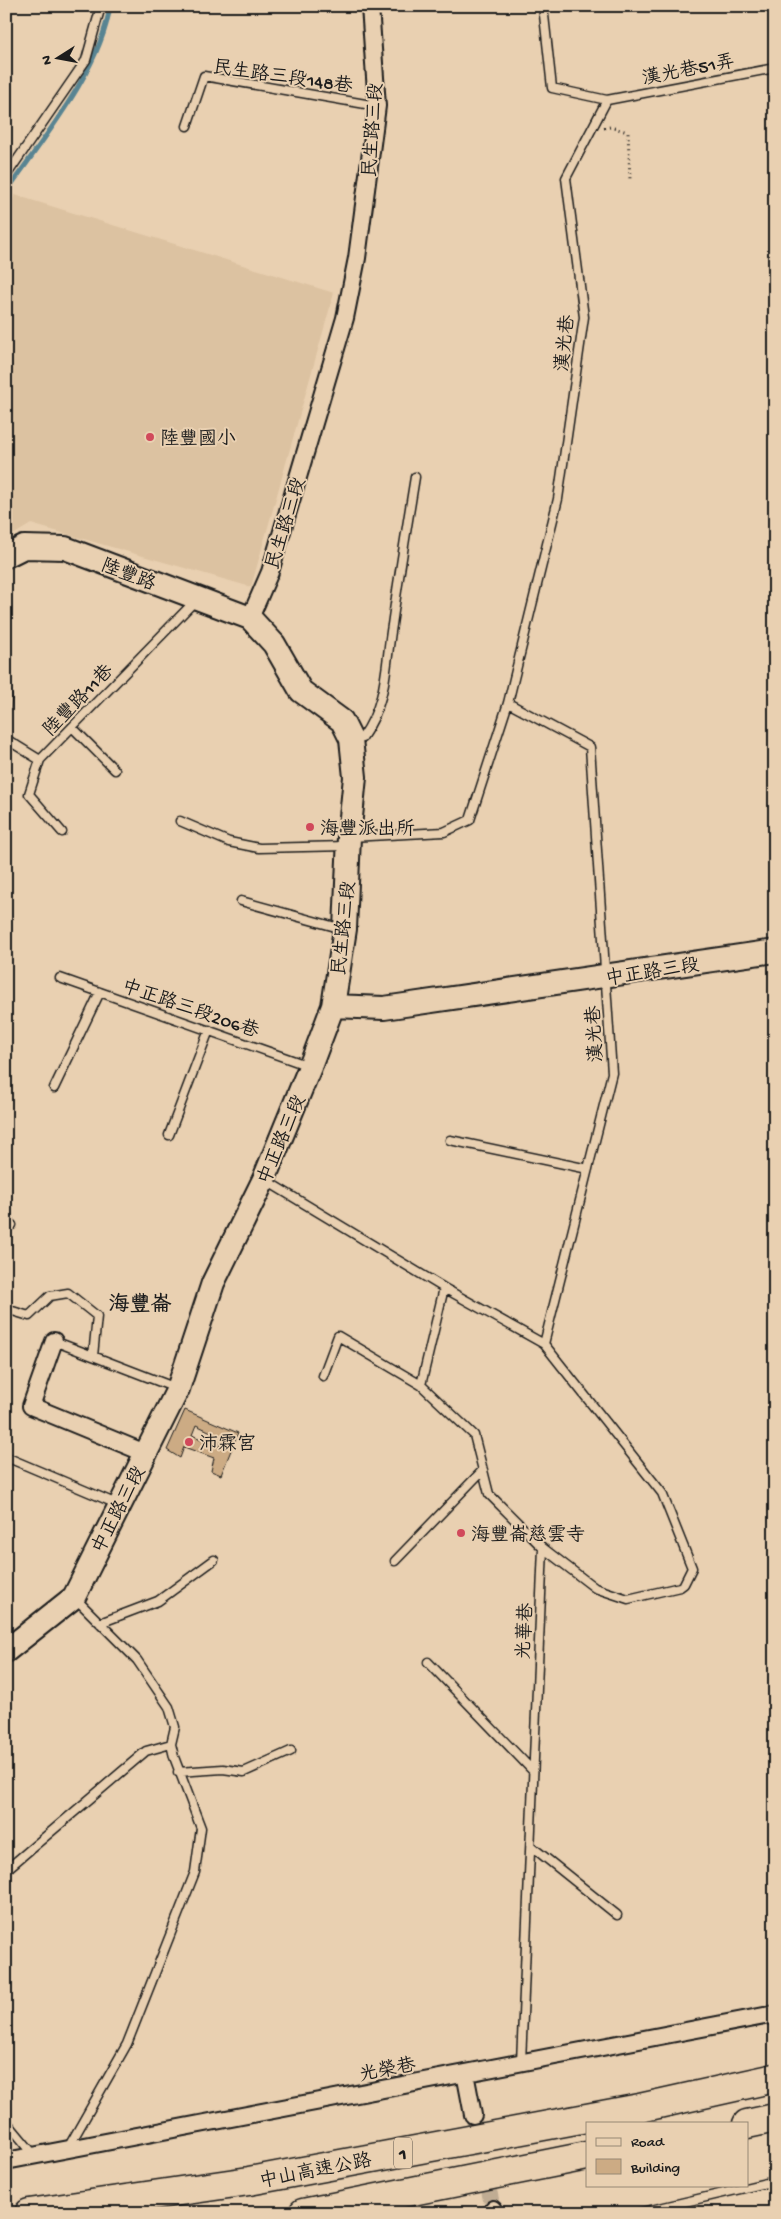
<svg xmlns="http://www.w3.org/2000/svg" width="781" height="2219" viewBox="0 0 781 2219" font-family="'Gochi Hand','LXGW WenKai TC',sans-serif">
  <rect width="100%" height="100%" fill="#e9d0b1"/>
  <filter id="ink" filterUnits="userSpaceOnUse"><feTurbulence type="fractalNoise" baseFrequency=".02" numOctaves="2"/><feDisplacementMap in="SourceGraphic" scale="10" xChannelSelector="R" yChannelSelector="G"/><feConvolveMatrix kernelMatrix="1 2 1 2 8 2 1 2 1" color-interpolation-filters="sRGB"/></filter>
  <g filter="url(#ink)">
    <path fill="#dcc2a1" d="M15,195L334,293L251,587L31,524L6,539V212Z"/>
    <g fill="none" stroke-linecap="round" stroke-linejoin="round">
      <path stroke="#588492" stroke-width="5" d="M6,192C42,140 101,69 110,6"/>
    </g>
    <path fill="#ccab84" stroke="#1c1c1c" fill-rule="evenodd" d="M185,1410L238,1433L221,1475L211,1471L214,1458L184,1447L180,1458L167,1450ZM196,1425L222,1437L219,1447L192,1435Z"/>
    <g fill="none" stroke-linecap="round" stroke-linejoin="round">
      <path stroke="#c0ac93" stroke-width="16" stroke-dasharray="16 8" stroke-linecap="butt" d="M473,2115L493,2209"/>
      <g stroke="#1c1c1c" stroke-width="11">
        <path id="lane" d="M607,100L775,68
          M187,126L204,76L377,106
          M6,176L86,60L101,6
          M508,703L590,747L612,1073L544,1344
          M6,707L7,696
          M72,727L115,770
          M6,739L40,760
          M353,739L362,738C388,701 385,667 392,625C399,575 407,526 415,477
          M180,821L229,842L259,848L347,846
          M62,832L29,794L40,760L195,601
          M351,837L444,832L470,820L508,703L558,499L584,317L566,178L607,100L552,88L543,6
          M241,901L343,929
          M60,978L309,1066
          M54,1088L100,992
          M169,1135L209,1030
          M450,1140L588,1169
          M265,1180L444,1288L544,1344L662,1493L692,1568L684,1584L680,1587L628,1599L595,1588L543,1548
          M6,1221L12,1225
          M6,1309L29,1316L50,1296L68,1293L97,1316L93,1356
          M54,1341L176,1388
          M323,1376L338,1336L421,1385L474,1435L489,1494L543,1548L521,2062
          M421,1385L444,1288
          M6,1457L117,1504
          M395,1561L483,1470
          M100,1623L158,1601L214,1560
          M428,1662L533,1771
          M178,1772L223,1769L244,1772L291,1751
          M531,1846L617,1915
          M6,1870L146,1751L171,1744
          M6,2121L35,2156
          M68,2148L127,2044L195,1872L201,1828L174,1757L171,1744L175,1727L169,1707L137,1660L75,1598
          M638,2213L775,2181"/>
      </g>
      <g stroke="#1c1c1c" stroke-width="20">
        <path id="street" d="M250,618L270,572L345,318L357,258L377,106L370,6
          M54,1341L31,1406L145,1453
          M465,2073L473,2115
          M6,2161L775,2014
          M493,2209L494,2213"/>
      </g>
      <g stroke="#1c1c1c" stroke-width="26">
        <path id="secondary" d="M6,556L24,547L65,548L250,618L274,644L301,691L342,721L351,739L355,777L349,837L345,929L333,1006L310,1067L264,1179L213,1283L178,1389L74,1597L6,1651
          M333,1006L384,1008L775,951"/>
      </g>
      <g stroke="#1c1c1c" stroke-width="31">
        <path id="highway" d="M747,2124L775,2118
          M29,2213L249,2181L640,2108L775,2078
          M303,2213L587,2156"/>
      </g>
      <path stroke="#1c1c1c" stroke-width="3" stroke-dasharray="1 4" stroke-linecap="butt" d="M604,128L610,127L628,132L630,179"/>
      <use href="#lane" stroke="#e9d0b1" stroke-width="8"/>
      <use href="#street" stroke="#e9d0b1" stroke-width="16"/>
      <use href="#secondary" stroke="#e9d0b1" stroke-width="22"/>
      <use href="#highway" stroke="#e9d0b1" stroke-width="28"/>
    </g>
  </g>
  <g fill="#d1495b" stroke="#e9d0b1" stroke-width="2">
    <circle cx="150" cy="437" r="5"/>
    <circle cx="310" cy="827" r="5"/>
    <circle cx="189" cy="1442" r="5"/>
    <circle cx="461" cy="1533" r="5"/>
  </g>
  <g text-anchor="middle" stroke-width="4" stroke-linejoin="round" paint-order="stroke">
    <rect fill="#e9d0b1" stroke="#5a5249" stroke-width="1" x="394" y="2137.5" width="18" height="31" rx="4"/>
    <g font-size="18" font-weight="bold" fill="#1c1c1c">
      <text x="403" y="2159">1</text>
    </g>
    <g font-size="19" fill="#1c1c1c" stroke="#e9d0b1">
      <text transform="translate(688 68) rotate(-11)" y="7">漢光巷51弄</text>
      <text transform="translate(283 75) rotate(8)" y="7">民生路三段148巷</text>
      <text transform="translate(371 130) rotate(-86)" y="7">民生路三段</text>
      <text transform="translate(563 343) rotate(-84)" y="7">漢光巷</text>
      <text transform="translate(284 523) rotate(-73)" y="7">民生路三段</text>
      <text transform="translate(129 573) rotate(21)" y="7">陸豐路</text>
      <text transform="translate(77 699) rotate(-46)" y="7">陸豐路11巷</text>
      <text transform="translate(342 928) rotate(-84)" y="7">民生路三段</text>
      <text transform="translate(652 970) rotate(-9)" y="7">中正路三段</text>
      <text transform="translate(191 1007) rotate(19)" y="7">中正路三段206巷</text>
      <text transform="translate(593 1034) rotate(-93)" y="7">漢光巷</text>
      <text transform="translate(280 1139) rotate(-67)" y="7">中正路三段</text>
      <text transform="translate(117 1509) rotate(-63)" y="7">中正路三段</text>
      <text transform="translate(523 1631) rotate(-87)" y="7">光華巷</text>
      <text transform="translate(387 2068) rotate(-11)" y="7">光榮巷</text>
      <text transform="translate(315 2169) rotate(-11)" y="7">中山高速公路</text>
    </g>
    <g font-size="19" fill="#1c1c1c" stroke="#e9d0b1" text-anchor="start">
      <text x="160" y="444">陸豐國小</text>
      <text x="320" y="834">海豐派出所</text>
      <text x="199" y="1449">沛霖宮</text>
      <text x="471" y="1540">海豐崙慈雲寺</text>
    </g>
    <g font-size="21" font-weight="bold" fill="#1c1c1c" stroke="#e9d0b1">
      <text x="140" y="1310">海豐崙</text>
    </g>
  </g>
  <rect width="781" height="2219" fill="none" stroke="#e9d0b1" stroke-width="25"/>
  <rect x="12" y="12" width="756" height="2194" fill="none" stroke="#1c1c1c" stroke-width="2" filter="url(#ink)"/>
  <rect x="586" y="2122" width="162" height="65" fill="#e9d0b1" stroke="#978875"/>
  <rect x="596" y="2138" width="25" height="8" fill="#e9d0b1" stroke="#978875"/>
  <text x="631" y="2146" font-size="15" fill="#1c1c1c">Road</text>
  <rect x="596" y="2159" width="25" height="15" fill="#ccab84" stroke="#978875"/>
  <text x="631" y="2172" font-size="15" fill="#1c1c1c">Building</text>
  <g transform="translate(58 58) rotate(259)" stroke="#e9d0b1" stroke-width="4" paint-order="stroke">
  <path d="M0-4L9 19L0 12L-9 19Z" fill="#1c1c1c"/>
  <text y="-8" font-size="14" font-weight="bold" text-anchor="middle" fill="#1c1c1c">N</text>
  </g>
</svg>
